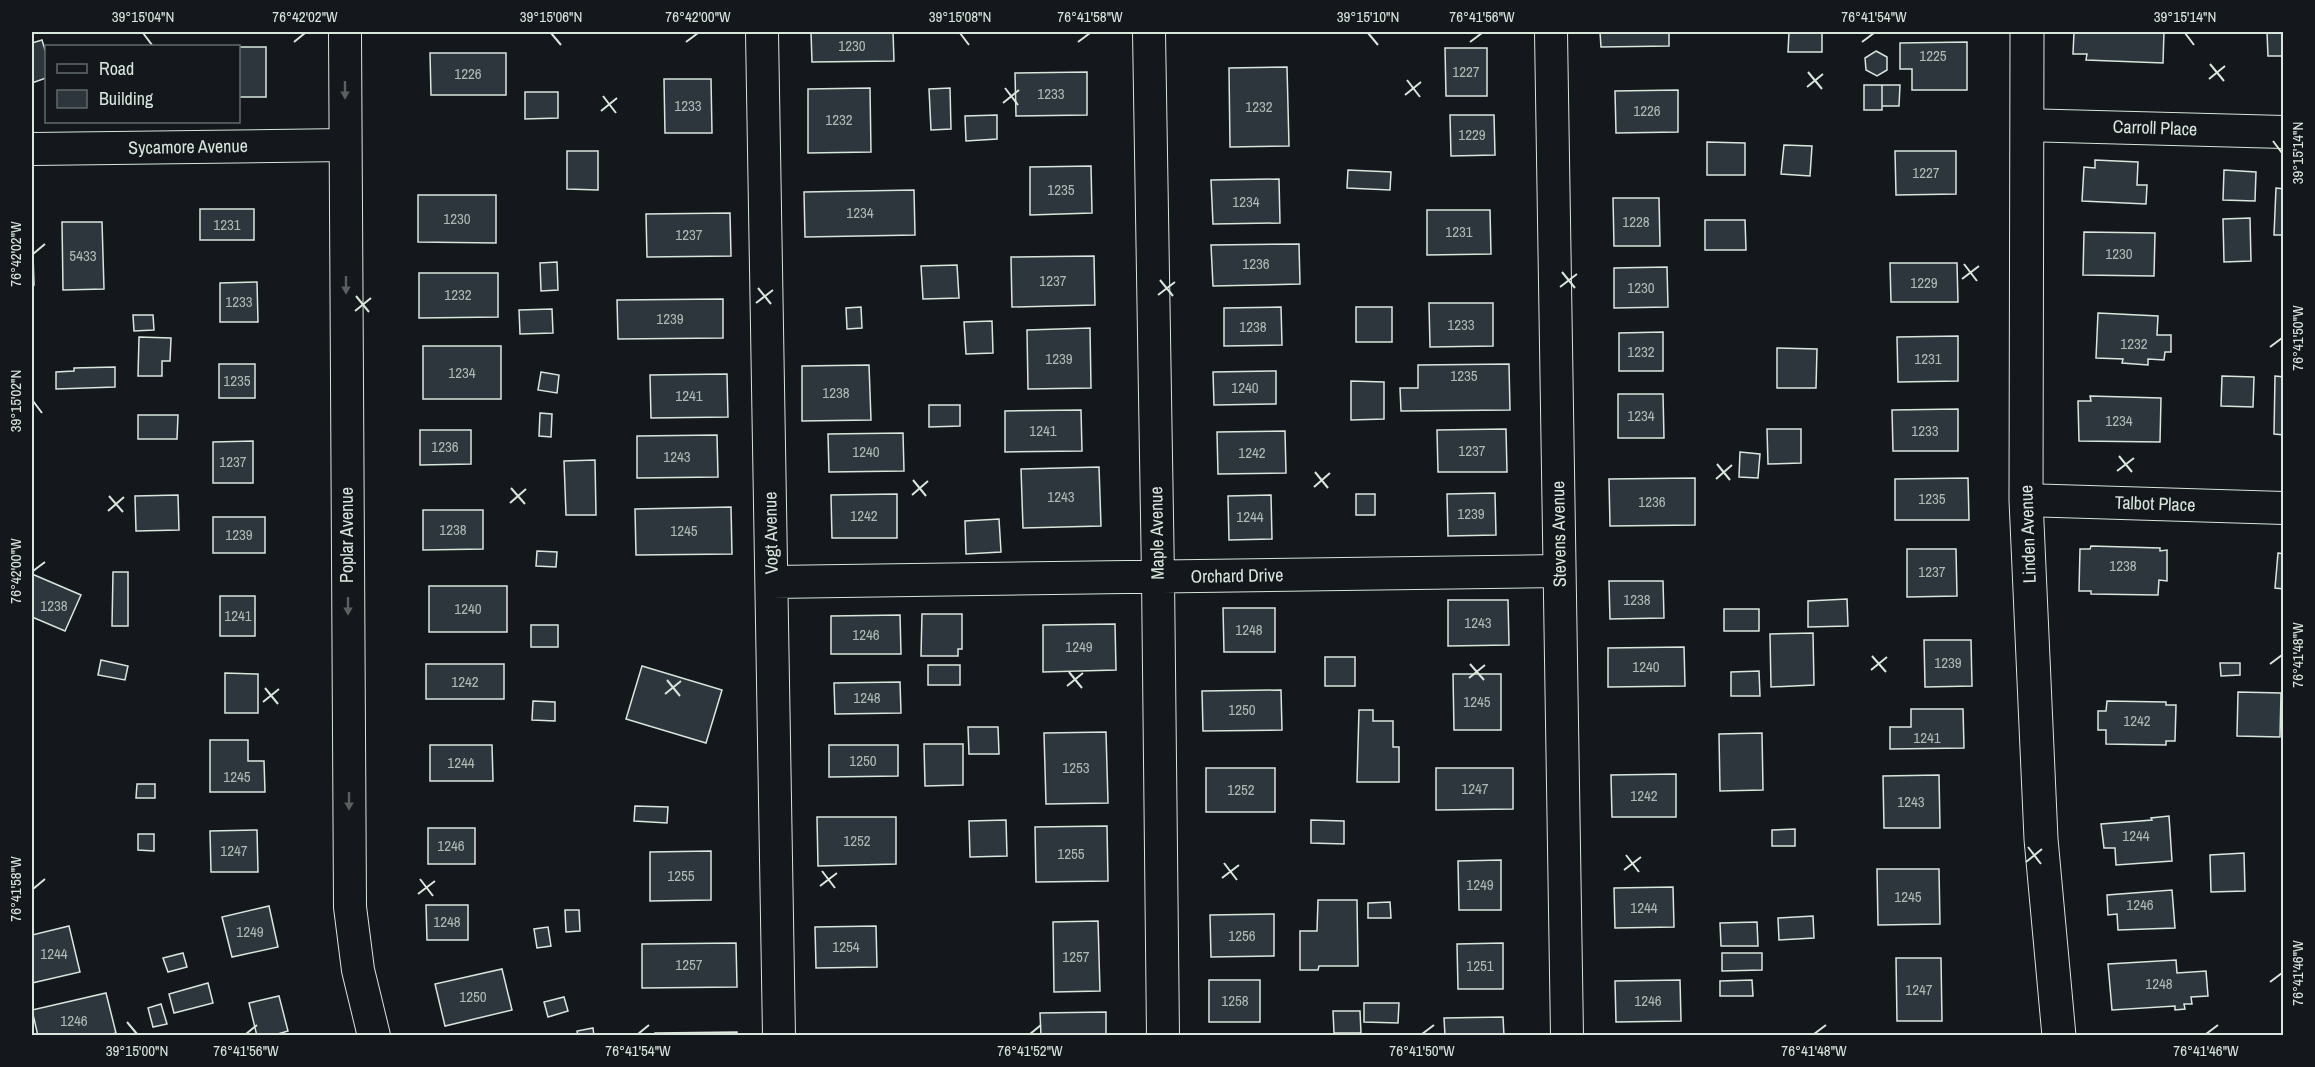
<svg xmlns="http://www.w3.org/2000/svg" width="2315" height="1067" viewBox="0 0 2315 1067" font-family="'Archivo Narrow',sans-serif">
  <rect width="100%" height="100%" fill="#14181c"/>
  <path fill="#2c363c" stroke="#d8e6dc" stroke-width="1.5" d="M811,32H893L894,61L812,62Z
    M1600,32H1669V46L1601,47Z
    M1789,32H1822V52H1788Z
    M2074,32H2164L2163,63L2086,60L2087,54H2073Z
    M2267,32H2284V56H2268Z
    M42,40L46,53V78L32,83V43Z
    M1967,42V90H1912V69H1900V43Z
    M238,47H266V97H238Z
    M1445,48H1487V96H1446Z
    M1876,51L1887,57V70L1877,76L1866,70L1865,58Z
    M430,53H506V95H431Z
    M1287,67L1289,146L1230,147L1229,68Z
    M1087,72V115L1016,116L1015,73Z
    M664,79H711L712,133H665Z
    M1864,85H1882V110H1864Z
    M1882,85H1900L1899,106H1882Z
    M870,88L871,152L808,153V89Z
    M950,88L951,129L931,130L929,89Z
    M1678,90V132L1616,133L1615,91Z
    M525,92H558V118L525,119Z
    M997,115V139L966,141L965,116Z
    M1450,115H1494L1495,155L1451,156Z
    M1707,142L1745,143V175H1707Z
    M1784,145L1812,146L1810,176L1781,174Z
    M567,151H598V190L567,189Z
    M1895,151H1956V194L1896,195Z
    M2095,160L2138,162L2137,185H2147L2146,204L2082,201L2084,167L2095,168Z
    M1091,166L1092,213L1030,215V167Z
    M1348,170L1391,172L1390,190L1347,188Z
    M2224,170L2256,172L2255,201L2223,200Z
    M1279,179L1280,223L1213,224L1211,180Z
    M2276,188L2284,189V235H2274Z
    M914,190L915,235L805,237L804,192Z
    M418,195H496V243L418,242Z
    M1613,198H1659L1660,246H1614Z
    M200,209H254V240H200Z
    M1427,210H1490L1491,254L1427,255Z
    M730,213L731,256L647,257L646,214Z
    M2250,218L2251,261L2224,262L2223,219Z
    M1705,220H1745L1746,250H1705Z
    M62,222H102L104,289L63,290Z
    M32,224L34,285H32Z
    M2084,232L2155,233L2154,276L2083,275Z
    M1299,244L1300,284L1213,286L1211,245Z
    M1094,256L1095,305L1012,307L1011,257Z
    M557,262L558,290L541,291L540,263Z
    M1890,263H1957L1958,302H1891Z
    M957,265L959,298L923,299L921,266Z
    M1667,267L1668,307L1614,308V268Z
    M419,273H498V317L419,318Z
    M257,282L258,322H220V283Z
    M723,299V338L618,339L617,300Z
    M1429,303H1493V346L1430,347Z
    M861,307L862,328L847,329L846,308Z
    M1281,307L1282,345L1224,346V308Z
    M1356,307H1392V342H1356Z
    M552,309L553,333L520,334L519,310Z
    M2098,313L2158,316L2157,335H2171V352H2165L2164,360L2148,359V365L2122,363L2123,359L2096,358Z
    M133,315H153L154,330L134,331Z
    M992,321L993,353L966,354L964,322Z
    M1090,328L1091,388L1028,389L1027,330Z
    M1663,332V371H1619V333Z
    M1958,336V381L1898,382L1897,337Z
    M139,337L171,338L170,361H162V376H138Z
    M423,346H501V399H423Z
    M1777,348L1817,349L1816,388H1777Z
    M219,364H255V398H219Z
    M1509,364L1510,410L1401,411L1400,388H1418V365Z
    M869,365L871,420L802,421V366Z
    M115,367V387L56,389V372L74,371V368Z
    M1276,371V404L1214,405L1213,372Z
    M541,372L559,375L557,393L538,390Z
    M727,374L728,417L651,418L650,375Z
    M2222,376L2254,377L2253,407L2221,406Z
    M2275,376L2284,377V435L2274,434Z
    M1351,381L1384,382V419L1351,420Z
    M1618,394H1663L1664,438H1618Z
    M2090,396L2161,398L2160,442L2079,441L2078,401H2091Z
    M929,405H960V426L929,427Z
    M1958,409V451H1893L1892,410Z
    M1081,410L1082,451L1005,452V411Z
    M540,413L552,414L551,437L539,436Z
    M138,415H178L177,439H138Z
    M1506,429L1507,472H1438L1437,430Z
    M1767,429H1801V463L1768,464Z
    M420,430H471V464L420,465Z
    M1285,431L1286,473L1218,474L1217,432Z
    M903,433L904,471L829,472L828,434Z
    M717,435L718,477L637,478V436Z
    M253,441V483H213V442Z
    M1740,452L1760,454L1758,478L1739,477Z
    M595,460L596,515H566L564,461Z
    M1099,467L1101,526L1023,528L1021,469Z
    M1695,478V525L1610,526L1609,479Z
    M1968,478L1969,520H1895V479Z
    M1495,493L1496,535L1448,536L1447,494Z
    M897,494V538H832L831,495Z
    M1356,494H1375V515H1356Z
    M178,495L179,530L136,531L135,496Z
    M1271,495L1272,539L1229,540L1228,496Z
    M731,507L732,554L636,555L635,509Z
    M423,510H483V549L423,550Z
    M213,517H265V553H213Z
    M999,519L1001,552L966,554L965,521Z
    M2091,546L2160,548V551L2167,550V581L2159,580L2158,595L2091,594V591H2079L2080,549H2090Z
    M1907,549H1956L1957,596L1907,597Z
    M537,551L557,552L556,567L536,566Z
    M2278,553L2284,554V589L2275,588Z
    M113,572H128V626H112Z
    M32,574L81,595L65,631L32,617Z
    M1609,581H1663L1664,618L1610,619Z
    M429,586H507V632H429Z
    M220,596H255V636H220Z
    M1847,599L1848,626L1808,627V601Z
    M1448,600H1508L1509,645L1448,646Z
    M1223,608H1275V652H1224Z
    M1724,609H1759V631H1724Z
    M922,614H962V649H958V656H921Z
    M900,615L901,654H831V616Z
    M1115,624L1116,670L1043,672V625Z
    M531,625H558V647H531Z
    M1813,633L1814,685L1771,687L1770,634Z
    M1924,640H1971L1972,686L1925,687Z
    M1684,647L1685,686L1608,687V648Z
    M1325,657H1355V686H1325Z
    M101,660L128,666L125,680L98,675Z
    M2220,663H2240V675L2221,676Z
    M426,664H504V699H426Z
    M928,665H960V685H928Z
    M642,666L722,690L706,743L626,719Z
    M1759,671L1760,696H1731V672Z
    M225,673L258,674V713H225Z
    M1453,674H1501V730H1454Z
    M900,682L901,713L835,714L834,683Z
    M1281,690L1282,730L1203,731L1202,691Z
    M2238,692L2281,693L2280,737L2237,736Z
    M533,701L555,702V721L532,720Z
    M2107,701L2166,702V705H2176L2175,741H2166V745L2106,744V730H2098V711H2106Z
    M1911,709H1963L1964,748L1890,749V727H1911Z
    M1359,710H1373V721H1393V747H1399V782H1357Z
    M968,727H998L999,754H969Z
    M1106,732L1108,803L1046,804L1044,733Z
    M1762,733L1763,790L1720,791L1719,734Z
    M210,740H248V761H264L265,792H210Z
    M924,744H963V785L925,786Z
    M430,745H492L493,781H430Z
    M829,745H898V776L829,777Z
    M1206,768H1275V812H1206Z
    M1436,768H1513V809L1436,810Z
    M1676,774V817H1612L1611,775Z
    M1939,775L1940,828H1884L1883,776Z
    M137,784H155V798H136Z
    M635,806L668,807L667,823L634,821Z
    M2169,816L2172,861L2116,865L2115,848H2104L2101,824L2152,820L2151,818Z
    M817,817H896V864L818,866Z
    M1006,820L1007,856L970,857L969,821Z
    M1311,820L1344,821V844L1311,843Z
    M1107,826L1108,881L1036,882L1035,827Z
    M428,828H475V864H428Z
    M1795,829V846H1772V830Z
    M257,830L258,872H211L210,831Z
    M138,834H154V851L138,850Z
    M711,851V900L650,901V852Z
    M2244,853L2245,891L2211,892L2210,855Z
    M1501,860V910H1459L1458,861Z
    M1877,869H1939L1940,924L1878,925Z
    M1673,887L1674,927L1615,928L1614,888Z
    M2172,890L2175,928L2118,930L2117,914L2108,915L2107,895Z
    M1318,900H1357L1358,966H1319L1318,970H1300V931H1317Z
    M1390,902L1391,918H1368V903Z
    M426,905H468V940H427Z
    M269,906L278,947L232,957L222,917Z
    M565,910H579L580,931L566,932Z
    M1274,914V956L1211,957L1210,915Z
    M1813,916L1814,938L1779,940L1778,918Z
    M1098,921L1100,991L1054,992L1053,922Z
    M1757,922L1758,946H1721L1720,923Z
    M69,926L80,972L32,983V935Z
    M876,926L877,967L816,968L815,927Z
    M548,927L551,946L537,948L534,929Z
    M736,943L737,987L642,988V944Z
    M1503,943V989H1458L1457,944Z
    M183,953L187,967L168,972L163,958Z
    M1722,953H1762V970L1722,971Z
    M1896,958H1941L1942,1021H1897Z
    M2176,960L2177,973L2206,971L2208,996L2191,997L2192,1004H2184L2185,1009L2175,1010V1006L2112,1010L2108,964Z
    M502,969L512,1010L445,1026L435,984Z
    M1209,980H1260V1022H1209Z
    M1680,980L1681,1021L1616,1022L1615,981Z
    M1752,980L1753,996H1720V981Z
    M208,983L213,1003L174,1013L169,994Z
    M106,993L116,1033L105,1036H38L32,1010Z
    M279,996L288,1031L271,1036H257L249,1003Z
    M564,997L568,1011L548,1017L544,1002Z
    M1364,1003H1399L1398,1023L1364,1022Z
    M161,1004L167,1024L153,1027L148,1008Z
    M1333,1011H1360L1361,1033H1334Z
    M1106,1012V1036H1041L1040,1013Z
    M1503,1017L1504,1036H1445L1444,1018Z
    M593,1028L594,1036H578L577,1031Z
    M737,1032V1036H655V1033Z
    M911,1034V1036H819V1035Z"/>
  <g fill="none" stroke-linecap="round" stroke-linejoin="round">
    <g stroke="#d8e6dc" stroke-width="34">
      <path id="street" d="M345,32L350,907L358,970L374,1036
        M762,32L779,1036
        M1149,32L1158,577L1163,1036
        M1551,32L1567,1036
        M2027,125L2284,132
        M32,149L345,145
        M2026,500L2284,508
        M772,582L1559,571"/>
    </g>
    <g stroke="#d8e6dc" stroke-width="35">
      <path id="secondary" d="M2027,32L2026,500L2041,839L2059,1036"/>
    </g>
    <use href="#street" stroke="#14181c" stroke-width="32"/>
    <use href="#secondary" stroke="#14181c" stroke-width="33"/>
  </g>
  <defs><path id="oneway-solid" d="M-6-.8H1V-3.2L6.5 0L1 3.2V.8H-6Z" transform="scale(1.5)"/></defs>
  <g fill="#59605f">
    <use href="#oneway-solid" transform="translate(345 90) rotate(90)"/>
    <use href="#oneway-solid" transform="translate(346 285) rotate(90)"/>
    <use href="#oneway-solid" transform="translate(348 606) rotate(90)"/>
    <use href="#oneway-solid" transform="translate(349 801) rotate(90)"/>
  </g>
  <path fill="none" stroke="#d8e6dc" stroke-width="2" d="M143,33L152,45M551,33L561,45M960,33L969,45M1368,33L1378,45M2185,33L2194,45M294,42L305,33M686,42L698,33M1078,42L1090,33M1470,42L1482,33M1862,42L1874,33M2210,64L2224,81M1808,72L1822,89M2209,79L2225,66M1407,80L1420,97M1807,87L1823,74M1005,88L1018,105M1405,95L1421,82M603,96L616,113M1003,103L1019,90M601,111L617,98M2273,141L2282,153M33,254L45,244M1964,264L1977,281M1562,272L1575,288M1962,279L1979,266M1160,280L1173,296M1560,287L1577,274M758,288L771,304M1158,295L1175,282M356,296L369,312M756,303L773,290M355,311L371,298M2270,347L2282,338M33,401L42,413M2119,456L2132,472M1717,464L1730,480M2117,471L2134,458M1315,472L1328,488M1716,479L1732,465M913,480L926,496M1314,487L1330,473M511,488L525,504M912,495L928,481M109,496L123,512M510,503L526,489M108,511L124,497M33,571L45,562M1872,656L1886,672M1470,664L1484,680M2270,664L2282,655M1871,670L1887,657M1069,672L1082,688M1469,678L1485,665M667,680L680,696M1067,686L1083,673M265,688L278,704M665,694L681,681M263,702L279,689M2028,847L2041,864M1626,855L1639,872M2026,862L2042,849M1224,863L1237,880M1624,870L1641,857M822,871L835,888M1222,878L1239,865M420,879L433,896M820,886L837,873M33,889L45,879M418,894L435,881M2270,982L2282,973M127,1022L137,1034M246,1034L257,1025M638,1034L649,1025M1030,1034L1041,1025M1422,1034L1434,1025M1814,1034L1826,1025M2206,1034L2218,1025"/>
  <g text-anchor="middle" stroke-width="4.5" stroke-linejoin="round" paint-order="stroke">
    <g font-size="15" fill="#adbab4">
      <text x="852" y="51">1230</text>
      <text x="1933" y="61">1225</text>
      <text x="1466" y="77">1227</text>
      <text x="468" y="79">1226</text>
      <text x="1051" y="99">1233</text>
      <text x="688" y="111">1233</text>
      <text x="1259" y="112">1232</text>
      <text x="1647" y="116">1226</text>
      <text x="839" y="125">1232</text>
      <text x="1472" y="140">1229</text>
      <text x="1926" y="178">1227</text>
      <text x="1061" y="195">1235</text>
      <text x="1246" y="207">1234</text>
      <text x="860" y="218">1234</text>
      <text x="457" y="224">1230</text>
      <text x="1636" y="227">1228</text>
      <text x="227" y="230">1231</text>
      <text x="1459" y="237">1231</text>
      <text x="689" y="240">1237</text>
      <text x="2119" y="259">1230</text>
      <text x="83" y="261">5433</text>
      <text x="1256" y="269">1236</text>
      <text x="1053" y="286">1237</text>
      <text x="1924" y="288">1229</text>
      <text x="1641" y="293">1230</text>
      <text x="458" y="300">1232</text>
      <text x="239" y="307">1233</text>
      <text x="670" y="324">1239</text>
      <text x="1461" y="330">1233</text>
      <text x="1253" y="332">1238</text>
      <text x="2134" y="349">1232</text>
      <text x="1641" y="357">1232</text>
      <text x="1059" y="364">1239</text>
      <text x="1928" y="364">1231</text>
      <text x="462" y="378">1234</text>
      <text x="1464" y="381">1235</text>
      <text x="237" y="386">1235</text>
      <text x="1245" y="393">1240</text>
      <text x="836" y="398">1238</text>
      <text x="689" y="401">1241</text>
      <text x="1641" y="421">1234</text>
      <text x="2119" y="426">1234</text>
      <text x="1043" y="436">1241</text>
      <text x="1925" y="436">1233</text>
      <text x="445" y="452">1236</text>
      <text x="1472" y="456">1237</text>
      <text x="866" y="457">1240</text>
      <text x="1252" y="458">1242</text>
      <text x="677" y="462">1243</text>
      <text x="233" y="467">1237</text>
      <text x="1061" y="502">1243</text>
      <text x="1932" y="504">1235</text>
      <text x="1652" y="507">1236</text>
      <text x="1471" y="519">1239</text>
      <text x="864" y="521">1242</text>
      <text x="1250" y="522">1244</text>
      <text x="453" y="535">1238</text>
      <text x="684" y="536">1245</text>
      <text x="239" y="540">1239</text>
      <text x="2123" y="571">1238</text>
      <text x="1932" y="577">1237</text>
      <text x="1637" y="605">1238</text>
      <text x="54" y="611">1238</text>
      <text x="468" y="614">1240</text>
      <text x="238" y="621">1241</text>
      <text x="1478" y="628">1243</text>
      <text x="1249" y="635">1248</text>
      <text x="866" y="640">1246</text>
      <text x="1079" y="652">1249</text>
      <text x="1948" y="668">1239</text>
      <text x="1646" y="672">1240</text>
      <text x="465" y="687">1242</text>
      <text x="867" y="703">1248</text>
      <text x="1477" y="707">1245</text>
      <text x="1242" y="715">1250</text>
      <text x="2137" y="726">1242</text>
      <text x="1927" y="743">1241</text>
      <text x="863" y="766">1250</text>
      <text x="461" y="768">1244</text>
      <text x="1076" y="773">1253</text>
      <text x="237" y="782">1245</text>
      <text x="1475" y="794">1247</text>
      <text x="1241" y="795">1252</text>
      <text x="1644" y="801">1242</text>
      <text x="1911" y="807">1243</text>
      <text x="2136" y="841">1244</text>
      <text x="857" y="846">1252</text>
      <text x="451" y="851">1246</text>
      <text x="234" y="856">1247</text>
      <text x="1071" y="859">1255</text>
      <text x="681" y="881">1255</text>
      <text x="1480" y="890">1249</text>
      <text x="1908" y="902">1245</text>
      <text x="2140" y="910">1246</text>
      <text x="1644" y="913">1244</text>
      <text x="447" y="927">1248</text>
      <text x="250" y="937">1249</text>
      <text x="1242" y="941">1256</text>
      <text x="846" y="952">1254</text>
      <text x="54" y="959">1244</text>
      <text x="1076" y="962">1257</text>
      <text x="689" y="970">1257</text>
      <text x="1480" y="971">1251</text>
      <text x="2159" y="989">1248</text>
      <text x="1919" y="995">1247</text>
      <text x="473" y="1002">1250</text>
      <text x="1235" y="1006">1258</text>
      <text x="1648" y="1006">1246</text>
      <text x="74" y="1026">1246</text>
    </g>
    <g font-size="18" fill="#d8e6dc" stroke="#14181c">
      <text transform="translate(2155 128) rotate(2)" y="6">Carroll Place</text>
      <text transform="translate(188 147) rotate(-1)" y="6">Sycamore Avenue</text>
      <text transform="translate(2155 504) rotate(2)" y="6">Talbot Place</text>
      <text transform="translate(771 533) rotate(-91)" y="6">Vogt Avenue</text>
      <text transform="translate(1157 533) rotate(-91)" y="6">Maple Avenue</text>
      <text transform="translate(1559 534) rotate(-91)" y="6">Stevens Avenue</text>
      <text transform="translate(2028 534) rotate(-92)" y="6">Linden Avenue</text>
      <text transform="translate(347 535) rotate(-90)" y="6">Poplar Avenue</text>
      <text transform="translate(1237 576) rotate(-1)" y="6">Orchard Drive</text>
    </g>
  </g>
  <rect width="2315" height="1067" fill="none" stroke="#14181c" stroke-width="66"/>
  <rect x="45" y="45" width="195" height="78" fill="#14181c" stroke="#626a69" stroke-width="1.5"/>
  <rect x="57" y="64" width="30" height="9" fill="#14181c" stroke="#626a69" stroke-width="1.5"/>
  <text x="99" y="75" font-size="18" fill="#d8e6dc">Road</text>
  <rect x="57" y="90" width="30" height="18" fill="#2c363c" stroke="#626a69" stroke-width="1.5"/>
  <text x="99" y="105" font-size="18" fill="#d8e6dc">Building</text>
  <rect x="33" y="33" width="2249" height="1001" fill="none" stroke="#d8e6dc" stroke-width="2"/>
  <g font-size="15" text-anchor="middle" fill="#d8e6dc">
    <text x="143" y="22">39°15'04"N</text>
    <text x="305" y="22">76°42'02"W</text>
    <text x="551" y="22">39°15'06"N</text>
    <text x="698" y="22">76°42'00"W</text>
    <text x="960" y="22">39°15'08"N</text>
    <text x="1090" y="22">76°41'58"W</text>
    <text x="1368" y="22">39°15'10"N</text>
    <text x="1482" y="22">76°41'56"W</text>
    <text x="1874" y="22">76°41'54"W</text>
    <text x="2185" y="22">39°15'14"N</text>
    <text transform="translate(2298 153) rotate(-90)" y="5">39°15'14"N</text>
    <text transform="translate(16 254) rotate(-90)" y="5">76°42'02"W</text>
    <text transform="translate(2298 338) rotate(-90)" y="5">76°41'50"W</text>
    <text transform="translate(16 401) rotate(-90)" y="5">39°15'02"N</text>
    <text transform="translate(16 571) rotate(-90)" y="5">76°42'00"W</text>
    <text transform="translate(2298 655) rotate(-90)" y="5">76°41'48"W</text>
    <text transform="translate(16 889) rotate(-90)" y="5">76°41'58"W</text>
    <text transform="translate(2298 973) rotate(-90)" y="5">76°41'46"W</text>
    <text x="137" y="1056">39°15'00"N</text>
    <text x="246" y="1056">76°41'56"W</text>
    <text x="638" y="1056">76°41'54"W</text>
    <text x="1030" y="1056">76°41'52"W</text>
    <text x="1422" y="1056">76°41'50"W</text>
    <text x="1814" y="1056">76°41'48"W</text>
    <text x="2206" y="1056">76°41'46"W</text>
  </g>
</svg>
